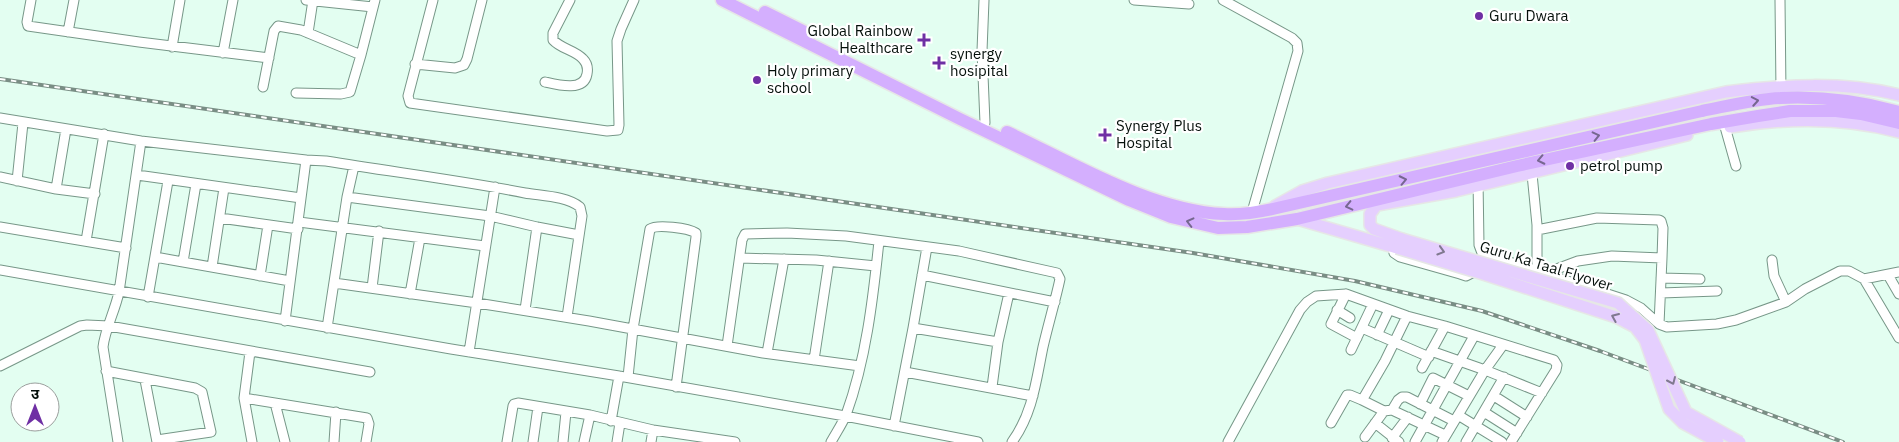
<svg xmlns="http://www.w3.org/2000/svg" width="1899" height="442" viewBox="0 0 1899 442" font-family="'IBM Plex Sans','Noto Sans Devanagari',sans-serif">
  <rect width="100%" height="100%" fill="#e3fef1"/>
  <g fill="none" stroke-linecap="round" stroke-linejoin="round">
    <g stroke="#779788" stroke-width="11">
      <path id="minor" d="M31,0L27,22L28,26L139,42L269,58
        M306,0L373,7
        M433,0L408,96L410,103L607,131L618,130L619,125L617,41L621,29L634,0
        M984,0L982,51L985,123
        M1134,0L1189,4
        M1223,0L1292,38L1297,43L1298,51L1252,212
        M1780,0L1781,92
        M68,32L74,0
        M308,33L313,0
        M172,47L180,0
        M223,53L233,0
        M415,64L455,68L464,65L467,59L482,0
        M545,82C558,85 584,92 587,74C588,69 587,63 583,59C575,50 561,49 553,40V33L570,0
        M263,87L274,31L278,26L301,30L361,55
        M296,93L341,94L350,92L361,55L375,0
        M0,118L141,141L306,160L326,161C392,172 459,180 525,193C542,196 566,196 580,207L582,216L567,317
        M1725,127L1736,166
        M1532,174L1537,225V271
        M137,175L301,198
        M0,177L56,189L95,194
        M1478,179L1479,245L1482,253L1626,300L1641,308L1659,324L1667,327L1717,324L1736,320L1786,302L1805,289L1840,271H1849L1864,279L1899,272
        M17,181L23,123
        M56,189L66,129
        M347,197L490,216L537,227L579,235
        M220,218L298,229
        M299,222L485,246
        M0,227L126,248
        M1537,230L1597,218L1659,220L1661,221L1663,228L1662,258
        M86,241L104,134
        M1393,247L1394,253L1400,257L1460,274L1466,276L1472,273L1474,269
        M155,257L290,281
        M740,258L816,260L876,266
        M1772,260L1774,276L1786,302
        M183,262L196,184
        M212,267L224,188
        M0,270L451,349L619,376L845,416L978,442
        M1546,273L1578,261L1612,256L1662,258L1659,324
        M922,275L1055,302
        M1888,275L1899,294
        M260,276L268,225
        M1661,278L1700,279
        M1864,279L1899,338
        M334,283L477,303L589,321L763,353L860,366
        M372,288L379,231
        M1661,293L1717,291
        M410,294L420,238
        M1346,294L1331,324L1357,338
        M148,297L168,181
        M525,310L537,227
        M1337,310L1350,318
        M285,321L306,160
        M327,328L347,197L354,166
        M913,328L998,342
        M1362,328L1429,357
        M1377,335L1389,310
        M727,346L742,240L745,234L787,233L846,236L959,251L1057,273L1060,279C1055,302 1048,325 1043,347C1036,381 1033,413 1012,442
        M1351,350L1373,304
        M1431,351L1485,370L1542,393
        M250,352L244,398L252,442
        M469,352L495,187
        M767,353L784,259
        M814,360L829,261
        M0,366L80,326L87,325L109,326L370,372
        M1422,368L1445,326
        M106,371L195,388L202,392L211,432L157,440
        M905,372L1033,396
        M628,377L633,329L650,229C657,224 688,228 696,233V237L676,387
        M145,380L157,442
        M992,387L998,342L1009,293
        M1494,396L1527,417
        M244,398L367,418L369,424L366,442
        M1362,400L1384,411
        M275,403L285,442
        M1420,404L1433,378L1469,396
        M1392,410L1398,400L1402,397H1407L1454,421
        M1484,412L1517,433
        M1458,415L1502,442
        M611,421L619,376
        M1331,423L1347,395H1350L1362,400L1364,397L1385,361L1407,316
        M1375,423L1399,442
        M894,426L913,328L927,247
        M1365,437L1384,411L1392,410L1445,435
        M1392,438L1408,417
        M118,442L103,347C105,329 115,311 119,292L141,141
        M334,442L336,412
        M507,442L513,406L514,404L518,403L590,415L653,430L735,442
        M533,442L538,407
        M563,442L566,412
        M584,442L590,415
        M617,442L620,423
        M651,442L653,430
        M831,442C836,433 842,424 846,415C866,360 873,299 879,241
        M1228,442L1300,310L1307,302L1316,296L1346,294L1407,316L1445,326L1554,360L1557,365L1556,370L1511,442
        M1415,442L1474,336
        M1442,442L1485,370L1503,345
        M1466,442L1504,377"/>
    </g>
    <g stroke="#e6e7e6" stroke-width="14">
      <path id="major" d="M1730,127C1786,118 1844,117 1899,132
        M1381,199L1370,214V225L1374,229L1402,239
        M1377,205L1456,191L1687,135
        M1275,206L1302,191L1328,183L1726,92C1784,85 1842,81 1899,95
        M1297,219L1397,248"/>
    </g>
    <g stroke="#e6e7e6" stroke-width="15">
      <path id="highway" d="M722,0L960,119L1129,200L1171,217L1218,228L1247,227L1297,219L1517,166L1711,124L1758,116L1790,111H1836L1861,114L1899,123
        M765,12L803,31
        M1007,132C1071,162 1152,211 1224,214C1241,215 1260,212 1277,208L1702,111C1728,106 1755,99 1781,98C1822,96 1860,101 1899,112"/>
    </g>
    <use href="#minor" stroke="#fff" stroke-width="9"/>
    <use href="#major" stroke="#e5cffe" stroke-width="11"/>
    <use href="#highway" stroke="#d4affe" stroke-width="12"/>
    <g stroke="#7a8e85" stroke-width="4">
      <path id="rail" d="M0,79L1193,253L1355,281L1482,311L1600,351L1843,442"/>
    </g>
    <use href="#rail" stroke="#fff" stroke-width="2" stroke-dasharray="5.5" stroke-linecap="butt"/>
    <g stroke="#e6e7e6" stroke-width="14" stroke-linecap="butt">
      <path id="major-bridge" d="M1402,239L1618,303L1648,330L1686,412L1740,442
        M1397,248L1480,273L1616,317L1635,327L1645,340L1669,409L1683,423L1718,442"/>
    </g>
    <use href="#major-bridge" stroke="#e5cffe" stroke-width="11"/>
  </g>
  <defs><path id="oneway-chevron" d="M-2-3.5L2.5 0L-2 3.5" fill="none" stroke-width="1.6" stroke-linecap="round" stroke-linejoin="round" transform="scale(1.25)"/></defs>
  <g stroke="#766790">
    <use href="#oneway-chevron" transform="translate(1755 101) rotate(-10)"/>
    <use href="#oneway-chevron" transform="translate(1596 136) rotate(-13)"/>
    <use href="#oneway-chevron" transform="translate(1541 160) rotate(168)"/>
    <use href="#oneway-chevron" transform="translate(1403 180) rotate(-12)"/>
    <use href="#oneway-chevron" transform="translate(1349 206) rotate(167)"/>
    <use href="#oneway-chevron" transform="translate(1190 222) rotate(-166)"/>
  </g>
  <g stroke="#807990">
    <use href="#oneway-chevron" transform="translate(1441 251) rotate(17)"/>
    <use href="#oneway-chevron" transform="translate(1615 317) rotate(-157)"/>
    <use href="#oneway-chevron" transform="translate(1672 381) rotate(66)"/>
  </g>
  <g fill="#6f2fa4" stroke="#fff" stroke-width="2">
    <circle cx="1479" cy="16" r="5"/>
    <path d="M921.5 32.5h5v5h5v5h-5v5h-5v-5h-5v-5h5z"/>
    <path d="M936.5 55.5h5v5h5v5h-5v5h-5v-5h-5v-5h5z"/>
    <circle cx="757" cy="80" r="5"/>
    <path d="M1102.5 127.5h5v5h5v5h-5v5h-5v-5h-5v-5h5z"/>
    <circle cx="1570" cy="166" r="5"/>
  </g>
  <g text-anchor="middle" stroke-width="4.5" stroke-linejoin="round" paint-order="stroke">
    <g font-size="15" fill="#040f0a" stroke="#fff" text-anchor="start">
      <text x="1489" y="21">Guru Dwara</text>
      <text x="913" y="36" text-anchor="end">Global Rainbow<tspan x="913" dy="17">Healthcare</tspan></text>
      <text x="950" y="59">synergy<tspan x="950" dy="17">hosipital</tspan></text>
      <text x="767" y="76">Holy primary<tspan x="767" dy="17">school</tspan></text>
      <text x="1116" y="131">Synergy Plus<tspan x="1116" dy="17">Hospital</tspan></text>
      <text x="1580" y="171">petrol pump</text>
    </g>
    <g font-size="15" fill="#040f0a" stroke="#fff">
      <text transform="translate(1546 266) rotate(17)" y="5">Guru Ka Taal Flyover</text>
    </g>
  </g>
  <g transform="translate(35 407)"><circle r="24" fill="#ffffff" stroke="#9b9f9d"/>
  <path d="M0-4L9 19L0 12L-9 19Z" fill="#6f2fa4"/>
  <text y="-8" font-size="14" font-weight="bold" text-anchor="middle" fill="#040f0a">उ</text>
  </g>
</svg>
